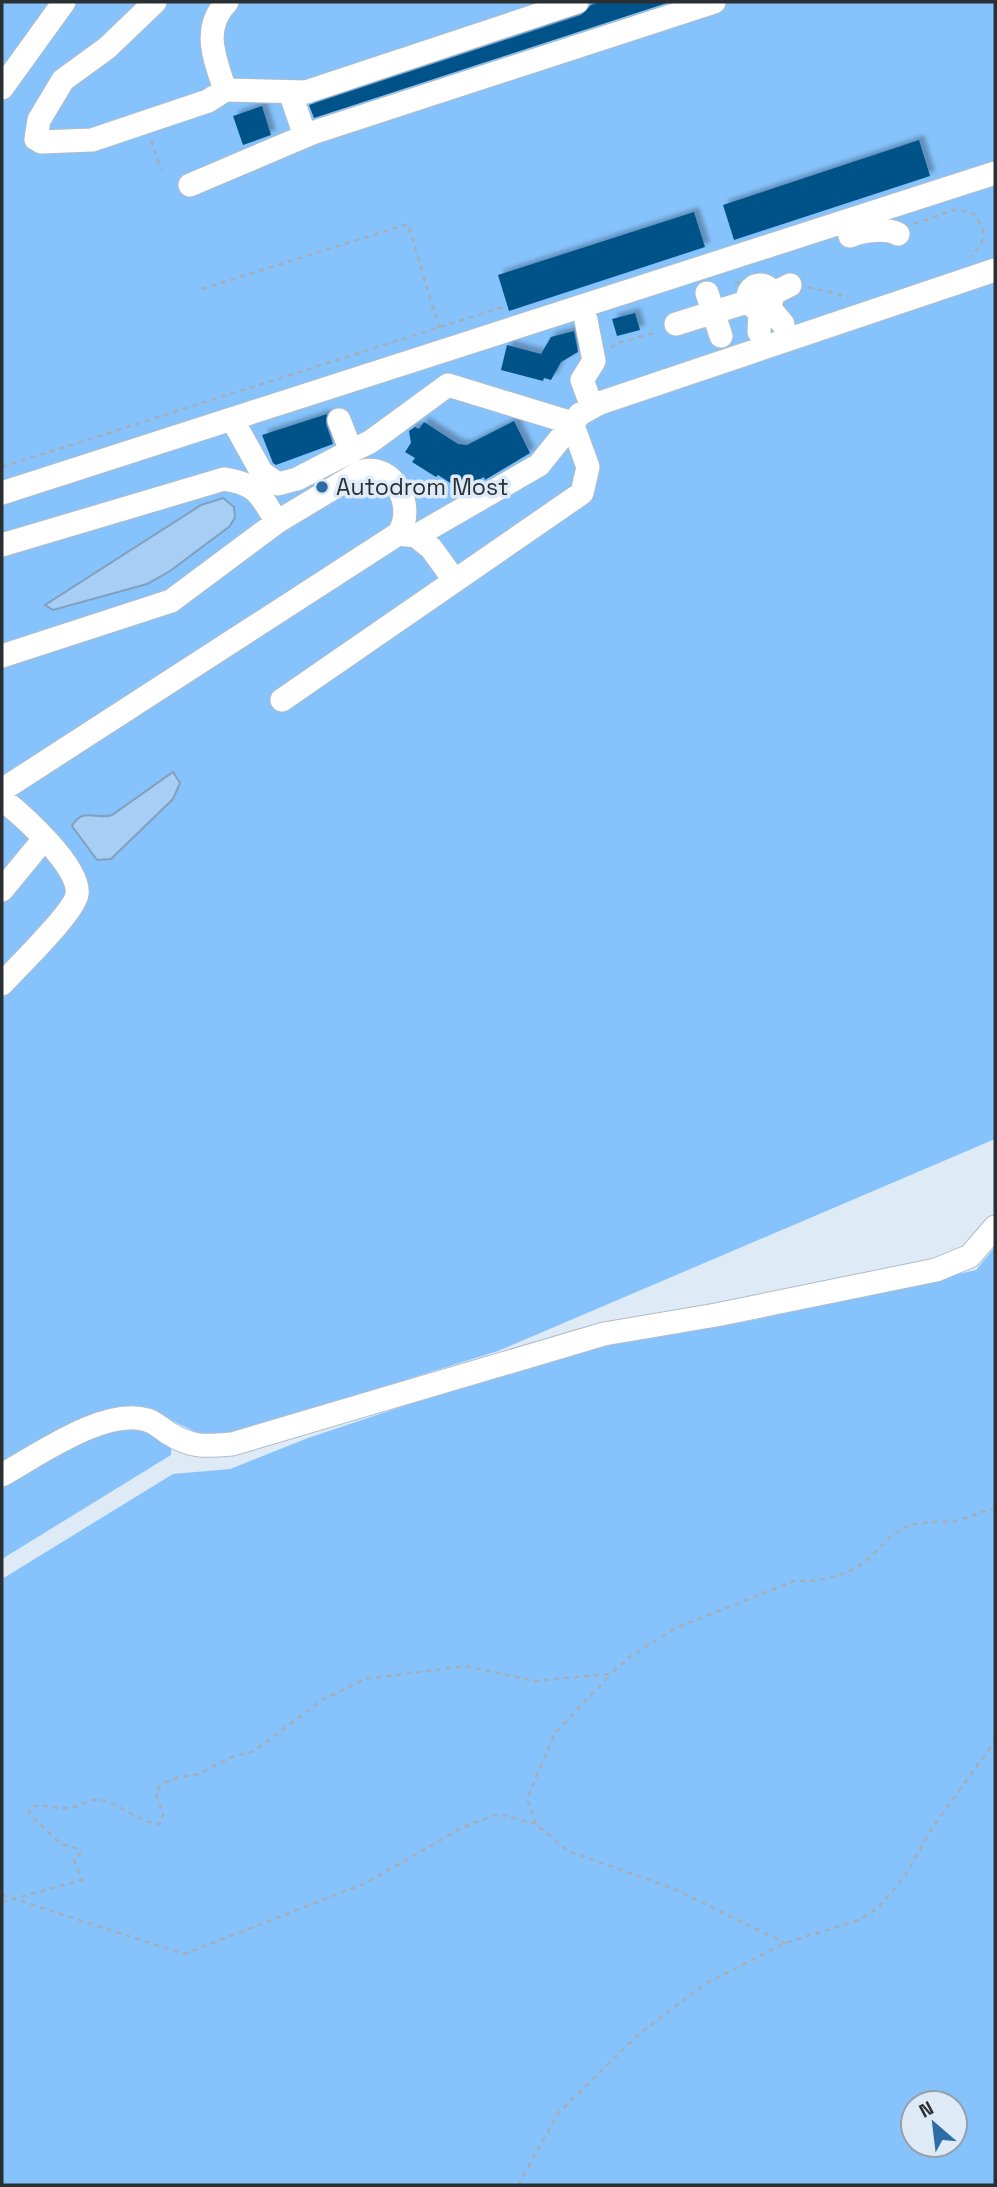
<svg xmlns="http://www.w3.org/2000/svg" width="997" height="2187" viewBox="0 0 997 2187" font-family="'Space Grotesk',sans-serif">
  <defs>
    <filter id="shadow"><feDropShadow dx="5" dy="-5" stdDeviation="2" flood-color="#0004"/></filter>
  </defs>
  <rect width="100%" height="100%" fill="#deebf7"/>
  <path fill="#86c3fc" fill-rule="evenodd" d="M2,2H995V1139L498,1351L212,1440L146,1408L91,1418L2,1464Z
    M995,1247V2185H2V1579L173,1474L230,1469L308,1438L601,1340L745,1322L976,1270ZM913,2103H955V2145H913Z
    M143,1424L171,1442V1455L2,1559V1481L103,1428Z"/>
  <path fill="#a7cff5" stroke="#829fbb" stroke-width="2" d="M223,498L234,507L235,517L230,526L170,571L147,584L53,610L45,605L201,505Z
    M173,772L180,783L173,799L111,859L97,860L72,826C82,807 96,820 112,815Z"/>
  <path fill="#005289" filter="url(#shadow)" d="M601,2H670L314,118L309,105L581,15L591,5Z
    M262,106L271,135L243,145L233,116Z
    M919,140L930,176L734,240L723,205Z
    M694,212L705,247L509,311L498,275Z
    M635,313L640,330L617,336L612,319Z
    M574,331L578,352L561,362L551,380L544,378L543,381L501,370L507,345L541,354L551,337Z
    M327,414L326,424L333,444L276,465L273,463L262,435Z
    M514,421L530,453L485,480L484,477L468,485L452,484L438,475L436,477L412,462L415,458L405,452L411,443L409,431L415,427L419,429L424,422L458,444L467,445Z"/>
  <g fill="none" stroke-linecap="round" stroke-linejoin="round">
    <g stroke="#b0bcc8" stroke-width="25">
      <path id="minor" d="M155,2L107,48L63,80L39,120L36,139L41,142L92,140L208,101L225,90
        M227,2C201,28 215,59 225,90L306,92L577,2
        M2,88L64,2
        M290,92L305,136
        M190,185L315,132L714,2
        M850,236C863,230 886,228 898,234
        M748 297a12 12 0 1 1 24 0a12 12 0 1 1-24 0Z
        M707,293L721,336
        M772,294L790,285
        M768,306L783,324
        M586,320L594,361L582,380L592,407
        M676,324L750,301
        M759,332L760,309
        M232,419L262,473L278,484L297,479L351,451L339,420
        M2,493L995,173
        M398,534L416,536L539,465L580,414L600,403L995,270
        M416,536L431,548L455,581
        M2,545L224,479C258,484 260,495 277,522
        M2,656L171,601L277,522L360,472C394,461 417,508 398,534L2,790
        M282,700L582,493L588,467L572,423L448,385L370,442L351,451
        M2,799C22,815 81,867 77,894C75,912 17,967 2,984
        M2,890L44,839
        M2,1475C38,1455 105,1407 147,1420C155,1422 163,1430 170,1434C192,1448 207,1446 232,1444L604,1334L716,1315L936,1270L970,1256L995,1227"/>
    </g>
    <path stroke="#a3aeb8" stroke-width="2.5" stroke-dasharray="5 5" stroke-linecap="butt" d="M151,140L161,170
      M914,224L957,209L974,214C987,231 986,243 970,257
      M735,283L762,276
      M808,287L849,297
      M202,289L408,224L439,328
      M611,348L615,344L657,332
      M2,467L503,307
      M536,1824L527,1799L555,1733L610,1675
      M2,1895L184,1954L366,1883L463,1827L498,1814L536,1824L568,1851L672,1888L785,1943
      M2,1902L82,1880L74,1860L80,1854L79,1849L61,1844L29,1814L31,1807C44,1803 55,1810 69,1808C81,1806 94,1796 106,1801C125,1808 139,1822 160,1824L163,1814L156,1794L160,1786L171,1779L198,1774L232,1757L254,1751L322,1700L365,1679L466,1666L534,1681L610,1674L631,1656L676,1628L794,1581C820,1582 849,1576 869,1558C881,1547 891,1534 906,1527C924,1519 941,1524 959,1520C972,1517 982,1510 995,1509
      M518,2185L559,2112L639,2034L705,1984L785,1943L859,1920L879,1907L905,1876L932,1828L995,1741"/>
    <use href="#minor" stroke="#fff" stroke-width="23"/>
  </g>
  <circle fill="#2d6da3" stroke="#deebf7" stroke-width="2.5" cx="322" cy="487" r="7"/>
  <g text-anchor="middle" stroke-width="7" stroke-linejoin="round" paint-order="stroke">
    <g font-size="23" fill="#2a2f34" stroke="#deebf7" text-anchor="start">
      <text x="336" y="495">Autodrom Most</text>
    </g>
  </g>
  <rect width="997" height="2187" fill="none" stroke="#2a2f34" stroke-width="7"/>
  <g transform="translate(934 2124) rotate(332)"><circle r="33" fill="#deebf7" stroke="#96a0a9" stroke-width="2"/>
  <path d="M0-5L12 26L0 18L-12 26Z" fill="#2d6da3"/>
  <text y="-10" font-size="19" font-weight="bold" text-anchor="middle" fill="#2a2f34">N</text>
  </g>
</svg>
